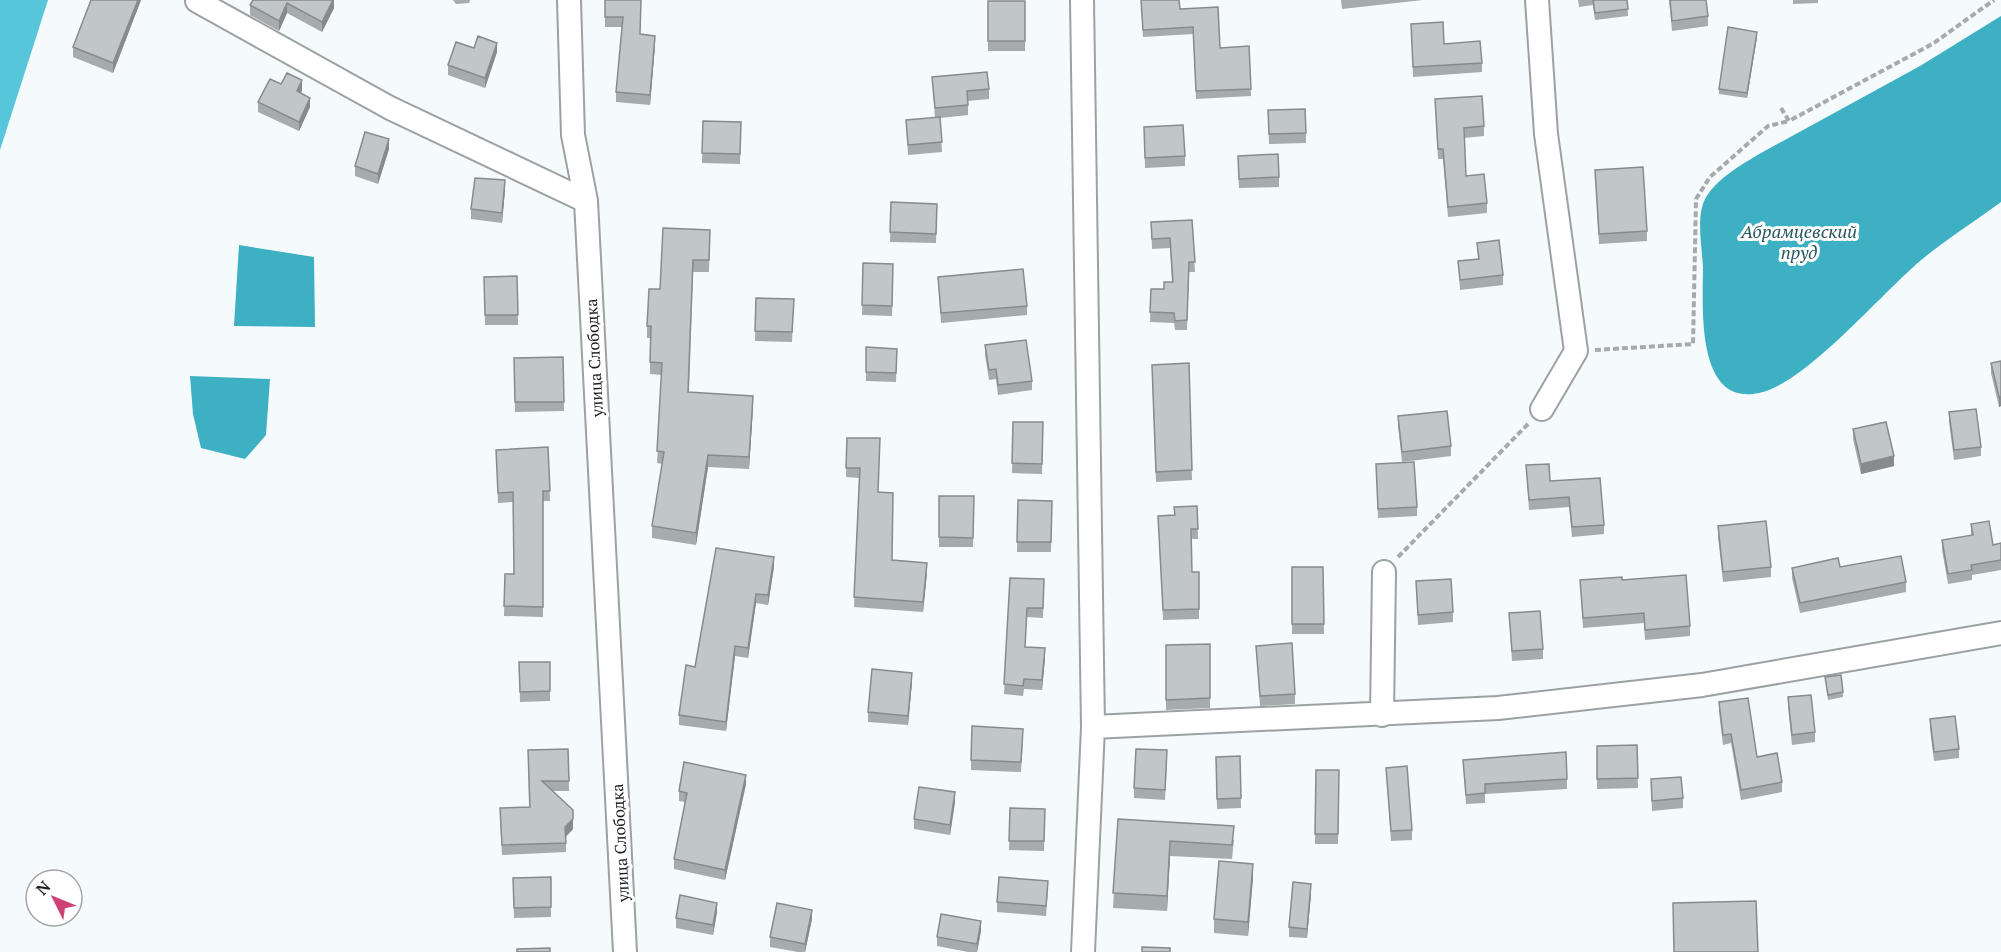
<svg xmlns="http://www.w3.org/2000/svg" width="2001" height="952" viewBox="0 0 2001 952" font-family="'PT Serif',serif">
  <rect width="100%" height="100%" fill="#f5fafc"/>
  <path fill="#57c5da" d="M0,0H48L0,150Z"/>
  <path fill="#3db0c4" d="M2001,16V202C1974,222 1945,240 1920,261C1881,294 1805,384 1759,393C1695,407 1703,305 1703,267C1702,247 1696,217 1705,199C1717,178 1741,165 1761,153L1920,66Z
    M239,245L314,257L315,327L234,326Z
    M190,376L270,379L266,435L245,459L201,448L193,414Z"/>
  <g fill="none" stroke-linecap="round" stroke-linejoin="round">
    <g stroke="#9ca1a2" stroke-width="26">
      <path id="minor" d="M569,0L573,135L586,201
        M1082,0L1093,727L1083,952
        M1537,0L1546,134L1576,351L1542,409
        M197,1L390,108L586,201L625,952
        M1382,715L1384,572
        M1093,727L1498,708L1702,685L2001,633"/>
    </g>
    <path stroke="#a6aaab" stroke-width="4" stroke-dasharray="6 3" stroke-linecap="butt" d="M1781,108L1789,121L1934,43L1994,0
      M1595,350L1693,344L1696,199L1710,177L1768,126L1789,121
      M1398,557L1529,423"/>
    <use href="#minor" stroke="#fff" stroke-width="22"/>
  </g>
  <path fill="#a6abac" d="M141,0L113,73L73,57V47Z
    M334,0V8L322,32L287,13L279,31L250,15V5Z
    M453,0H470L469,3L456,4Z
    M605,0L640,34L655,45L650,105L616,102V92L622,27H605Z
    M1141,0L1180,9L1220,48L1249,46L1251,96L1196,99L1193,34L1143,37Z
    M1341,0H1423L1342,9Z
    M1578,0H1627L1628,16L1595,20L1593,5L1579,7Z
    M1669,0H1706L1708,16V26L1672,31Z
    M1793,0H1818V3L1793,4Z
    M988,1H1025V51H988Z
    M1411,24L1444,44L1482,63V72L1413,77Z
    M1757,37L1747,98L1719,94V89Z
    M474,48L497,52L485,88L448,75V65Z
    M932,77L989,89V99L968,101V115L940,118L942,152L908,155L906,120L935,118Z
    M281,84L302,90L301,93L310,107L299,131L258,112V102Z
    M1435,99L1484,126V136L1464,138L1466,176L1487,203V213L1448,217L1443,159H1438Z
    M1268,110L1306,133V143L1269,144Z
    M703,121L741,122L740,164L702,163Z
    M1144,127L1185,156V166L1145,168Z
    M389,149L378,184L355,176V166Z
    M1238,165L1279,177V187L1239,188Z
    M1595,170L1647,231V241L1599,244Z
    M505,190L502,223L471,219V209Z
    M891,202L937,204L936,243L890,242Z
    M1192,220L1195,272H1189L1187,330H1175L1174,323L1150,322L1151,289H1164L1172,282L1170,248L1152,249L1151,222Z
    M710,230L709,272H693L689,392L753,408L749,469L708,467L696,545L652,538V526L662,464L657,463L662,375L650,374V338H647V326L660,289Z
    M1477,243L1503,275V285L1460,290L1458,261L1478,259Z
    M863,263L893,274L892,316L862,315Z
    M517,276L518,325H485L484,277Z
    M938,277L1027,306V315L941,323Z
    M756,298L794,299L792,342L755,341Z
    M985,345L1032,381V390L998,395L996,379L989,380L985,355Z
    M866,347L897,349L896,382L866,381Z
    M563,357L564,411L515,412L514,358Z
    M2001,361V406L1999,407L1991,373V363Z
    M1189,363L1192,480L1156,482L1152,374Z
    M1949,412L1981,447V456L1954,460L1949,422Z
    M1398,416L1451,446V456L1402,462L1398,426Z
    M1013,422H1043L1042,474L1012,473Z
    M1853,429L1894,466L1861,474L1853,439Z
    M847,438L879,492L892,560L927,573L923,612L854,607L859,478L846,477Z
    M548,447L550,501H543V617L504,616L505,574H514L513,502L498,503L496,450Z
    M1376,464L1417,507V516L1378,518Z
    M1526,465L1550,481L1604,525V534L1572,537L1569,507L1529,510Z
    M939,496H974L973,547H939Z
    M1018,500L1052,501L1051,552H1017Z
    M1197,506L1198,539H1191L1192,572H1199V619L1163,620L1158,516L1174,515Z
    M1971,524L1993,545L2001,543V570L1972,575V580L1948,584L1942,550V540L1971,536Z
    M1718,526L1771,567V577L1723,582L1718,536Z
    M774,567L768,605L756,603L748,658L735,656L726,731L679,725V715L695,667Z
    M1292,567H1323L1324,634H1292Z
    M1840,567L1906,582V592L1800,613L1792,578V568Z
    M1010,578L1044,589L1043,618L1027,617L1025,647L1045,658L1042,690L1024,689L1023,696L1004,694Z
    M1580,580H1622L1690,626V636L1645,640L1644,623L1583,628Z
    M1416,581L1453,612V622L1418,625Z
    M1509,613L1543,649V659L1512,661Z
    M1210,644V708L1166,710V645Z
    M1256,646L1295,694V704L1260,706Z
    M519,662H550V701L520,702Z
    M1825,677L1843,692V697L1828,700Z
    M912,682L908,725L868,722V712Z
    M1788,697L1815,732V742L1792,745L1788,707Z
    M1719,702L1757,757L1782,782V792L1741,800L1731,743L1723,745L1719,712Z
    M1930,719L1959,749V758L1934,761L1930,729Z
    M1023,739L1021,772L971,770V760Z
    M1637,745L1638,788L1597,789V746Z
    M568,749L569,791H552L573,829L566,837V852L502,855L500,818L529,807L528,750Z
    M1240,756L1241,808L1217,809L1216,757Z
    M1167,760L1165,800L1134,798V788Z
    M1463,760L1567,779V789L1485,794V803L1466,804Z
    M1386,768L1412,830V840L1391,841Z
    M1316,770H1339L1338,844H1315Z
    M1651,779L1683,798V808L1652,811Z
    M746,784L725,880L674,869V859L685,802L679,801V791Z
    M955,802L950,835L914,829V819Z
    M1010,808L1045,809L1044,851L1009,850Z
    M1118,819L1234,840L1232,859L1170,856L1167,911L1113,908Z
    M551,877V917L514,918L513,878Z
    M1253,878L1248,936L1214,933V919Z
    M1048,891L1046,916L997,912V902Z
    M1311,894L1307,938L1289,937V927Z
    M717,912L713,935L676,928V918Z
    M812,919L805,952H798L770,947V937Z
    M981,931L977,952H968L937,946V937Z"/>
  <path fill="#878b8c" d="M138,0H141L113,73V63Z
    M333,0H334V8L322,32V22Z
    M287,3V13L279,31V21Z
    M1757,32V37L1747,98V93Z
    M655,36V45L650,105V95Z
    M497,43V52L485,88V78Z
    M302,80V90L297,101V91Z
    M310,98V107L299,131V122Z
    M389,139V149L378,184V174Z
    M505,180V190L502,223V213Z
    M753,396V408L749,469V457Z
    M1999,397H2001V406L1999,407Z
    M708,455V467L696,545V533Z
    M1894,456V466L1861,474V464Z
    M774,557V567L768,605V595Z
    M927,563V573L923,612V602Z
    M756,594V603L748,658V648Z
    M735,646V656L726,731V722Z
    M1045,648V658L1042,690V680Z
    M912,673V682L908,725V716Z
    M746,775V784L725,880V870Z
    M955,792V802L950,835V825Z
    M573,819V829L565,837V827Z
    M1170,841V856L1167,911V896Z
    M1253,864V878L1248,936V922Z
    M1311,884V894L1307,938V929Z
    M717,903V912L713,935V925Z
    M812,910V919L805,952V944Z
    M981,921V931L977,952V944Z"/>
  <path fill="#c1c7c8" stroke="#878b8c" stroke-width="1.5" d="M91,0H138L113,63L73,47Z
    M253,0H333L322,22L287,3L279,21L250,5Z
    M605,0H641L640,34L655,36L650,95L616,92L623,17H605Z
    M1141,0H1179L1180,9L1218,7L1220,48L1249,46L1251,89L1196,91L1193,27L1143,30Z
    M1593,0H1627L1628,9L1595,13Z
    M1670,0H1706L1708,16L1672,21Z
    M988,1H1025V41H988Z
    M1443,22L1444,44L1480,41L1482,63L1413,67L1411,24Z
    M1728,27L1757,32L1747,93L1719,89Z
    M478,36L497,43L485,78L448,65L456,42L474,48Z
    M987,72L989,89L967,91L968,105L935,108L932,77Z
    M287,73L302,80L297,91L310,98L299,122L258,102L270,79L281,84Z
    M1482,96L1484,126L1464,128L1466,176L1484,174L1487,203L1448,207L1443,149H1438L1435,99Z
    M1305,109L1306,133L1269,134L1268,110Z
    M940,117L942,142L908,145L906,120Z
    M703,121L741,122L740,154L702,153Z
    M1183,125L1185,156L1145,158L1144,127Z
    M365,132L389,139L378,174L355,166Z
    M1278,154L1279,177L1239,179L1238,156Z
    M1643,167L1647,231L1599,234L1595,170Z
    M475,178L505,180L502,213L471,209Z
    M891,202L937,204L936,234L890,232Z
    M1192,220L1195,262H1189L1187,320L1175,321L1174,313L1150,312L1151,289H1164V282H1173L1170,238L1152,239L1151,222Z
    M663,228L710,230L709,260H693L688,392L753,396L749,457L708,455L696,533L652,526L664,452L657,451L662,363L650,362L651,326H647L649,289H660Z
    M1499,240L1503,275L1460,280L1458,261L1479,259L1477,243Z
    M863,263L893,264L892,306L862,305Z
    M1023,269L1027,306L941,313L938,277Z
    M517,276L518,315H485L484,277Z
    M756,298L794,299L792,332L755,331Z
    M1026,340L1032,381L998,385L996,369L989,370L985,345Z
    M866,347L897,349L896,373L866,372Z
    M563,357L564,402H515L514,358Z
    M2001,361V397H1999L1991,363Z
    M1189,363L1192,470L1156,472L1152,365Z
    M1976,409L1981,447L1954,450L1949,412Z
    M1447,411L1451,446L1402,452L1398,416Z
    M1013,422H1043L1042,464L1012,463Z
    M1886,422L1894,456L1861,464L1853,429Z
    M847,438H880L878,492L893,493L892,560L927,563L923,602L854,597L860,468H846Z
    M548,447L550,491H543V607L504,606L505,574H514L513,492L498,493L496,450Z
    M1414,462L1417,507L1378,509L1376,464Z
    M1549,464L1550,481L1600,478L1604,525L1572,527L1569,497L1529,500L1526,465Z
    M939,496H974L973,538L939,537Z
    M1018,500L1052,501L1051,542H1017Z
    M1197,506L1198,529H1191L1192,572H1199V609L1163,610L1158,516L1175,515L1174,507Z
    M1766,521L1771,567L1723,572L1718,526Z
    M1989,521L1993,545L2001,543V560L1971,565L1972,570L1948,574L1942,540L1973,535L1971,524Z
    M716,548L774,557L768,595L756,594L748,648L735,646L726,722L679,715L686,665L695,667Z
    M1901,556L1906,582L1800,603L1792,568L1838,558L1840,567Z
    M1292,567H1323L1324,624H1292Z
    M1686,575L1690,626L1645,630L1644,613L1583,618L1580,580L1622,577V580Z
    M1010,578L1044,579L1043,608H1027L1025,647L1045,648L1042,680L1024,679L1023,686L1004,684Z
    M1451,579L1453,612L1418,615L1416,581Z
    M1540,611L1543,649L1512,651L1509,613Z
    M1292,643L1295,694L1260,696L1256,646Z
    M1210,644V698L1166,700V645Z
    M519,662H550V691L520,692Z
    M872,669L912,673L908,716L868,712Z
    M1841,675L1843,692L1828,695L1825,677Z
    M1811,695L1815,732L1792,735L1788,697Z
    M1748,698L1757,757L1777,753L1782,782L1741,790L1731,734L1723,735L1719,702Z
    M1955,716L1959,749L1934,752L1930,719Z
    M972,726L1023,729L1021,762L971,760Z
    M1637,745L1638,778L1597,779V746Z
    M568,749L569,781H542L573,810V819L565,827L566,843L502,845L500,808L530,807L528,750Z
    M1136,749L1167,750L1165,790L1134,788Z
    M1566,752L1567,779L1485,784V793L1466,795L1463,760Z
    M1240,756L1241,798L1217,799L1216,757Z
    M684,762L746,775L725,870L674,859L687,793L679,791Z
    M1407,766L1412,830L1391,831L1386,768Z
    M1316,770H1339L1338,834H1315Z
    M1681,777L1683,798L1652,801L1651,779Z
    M919,787L955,792L950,825L914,819Z
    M1010,808L1045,809L1044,841H1009Z
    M1118,819L1234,826L1232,845L1170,841L1167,896L1113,893Z
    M1219,861L1253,864L1248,922L1214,919Z
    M551,877V907L514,908L513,878Z
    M999,877L1048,881L1046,906L997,902Z
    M1293,882L1311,884L1307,929L1289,927Z
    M680,895L717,903L713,925L676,918Z
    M1756,901L1758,952H1674L1673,903Z
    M777,903L812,910L805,944L770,937Z
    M941,914L981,921L977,944L937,937Z
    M1142,947L1170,948V952H1142Z
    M550,948V952H517V949Z"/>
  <g text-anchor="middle" stroke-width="6" stroke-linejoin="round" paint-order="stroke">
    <g font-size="16" fill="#1c1e1e" stroke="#fff">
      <text transform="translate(594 358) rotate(-93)" y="6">улица Слободка</text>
      <text transform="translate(620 843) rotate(-93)" y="6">улица Слободка</text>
    </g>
    <g font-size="18" font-style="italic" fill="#24545d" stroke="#fff">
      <text x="1799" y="238">Абрамцевский<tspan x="1799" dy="21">пруд</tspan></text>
    </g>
  </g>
  <g transform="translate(54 898) rotate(313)"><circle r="28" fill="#ffffff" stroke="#a4a5a5" stroke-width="1.5"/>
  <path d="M0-4.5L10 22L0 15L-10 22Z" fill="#cd4175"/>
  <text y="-9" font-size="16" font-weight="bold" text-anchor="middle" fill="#1c1e1e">N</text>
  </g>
</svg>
